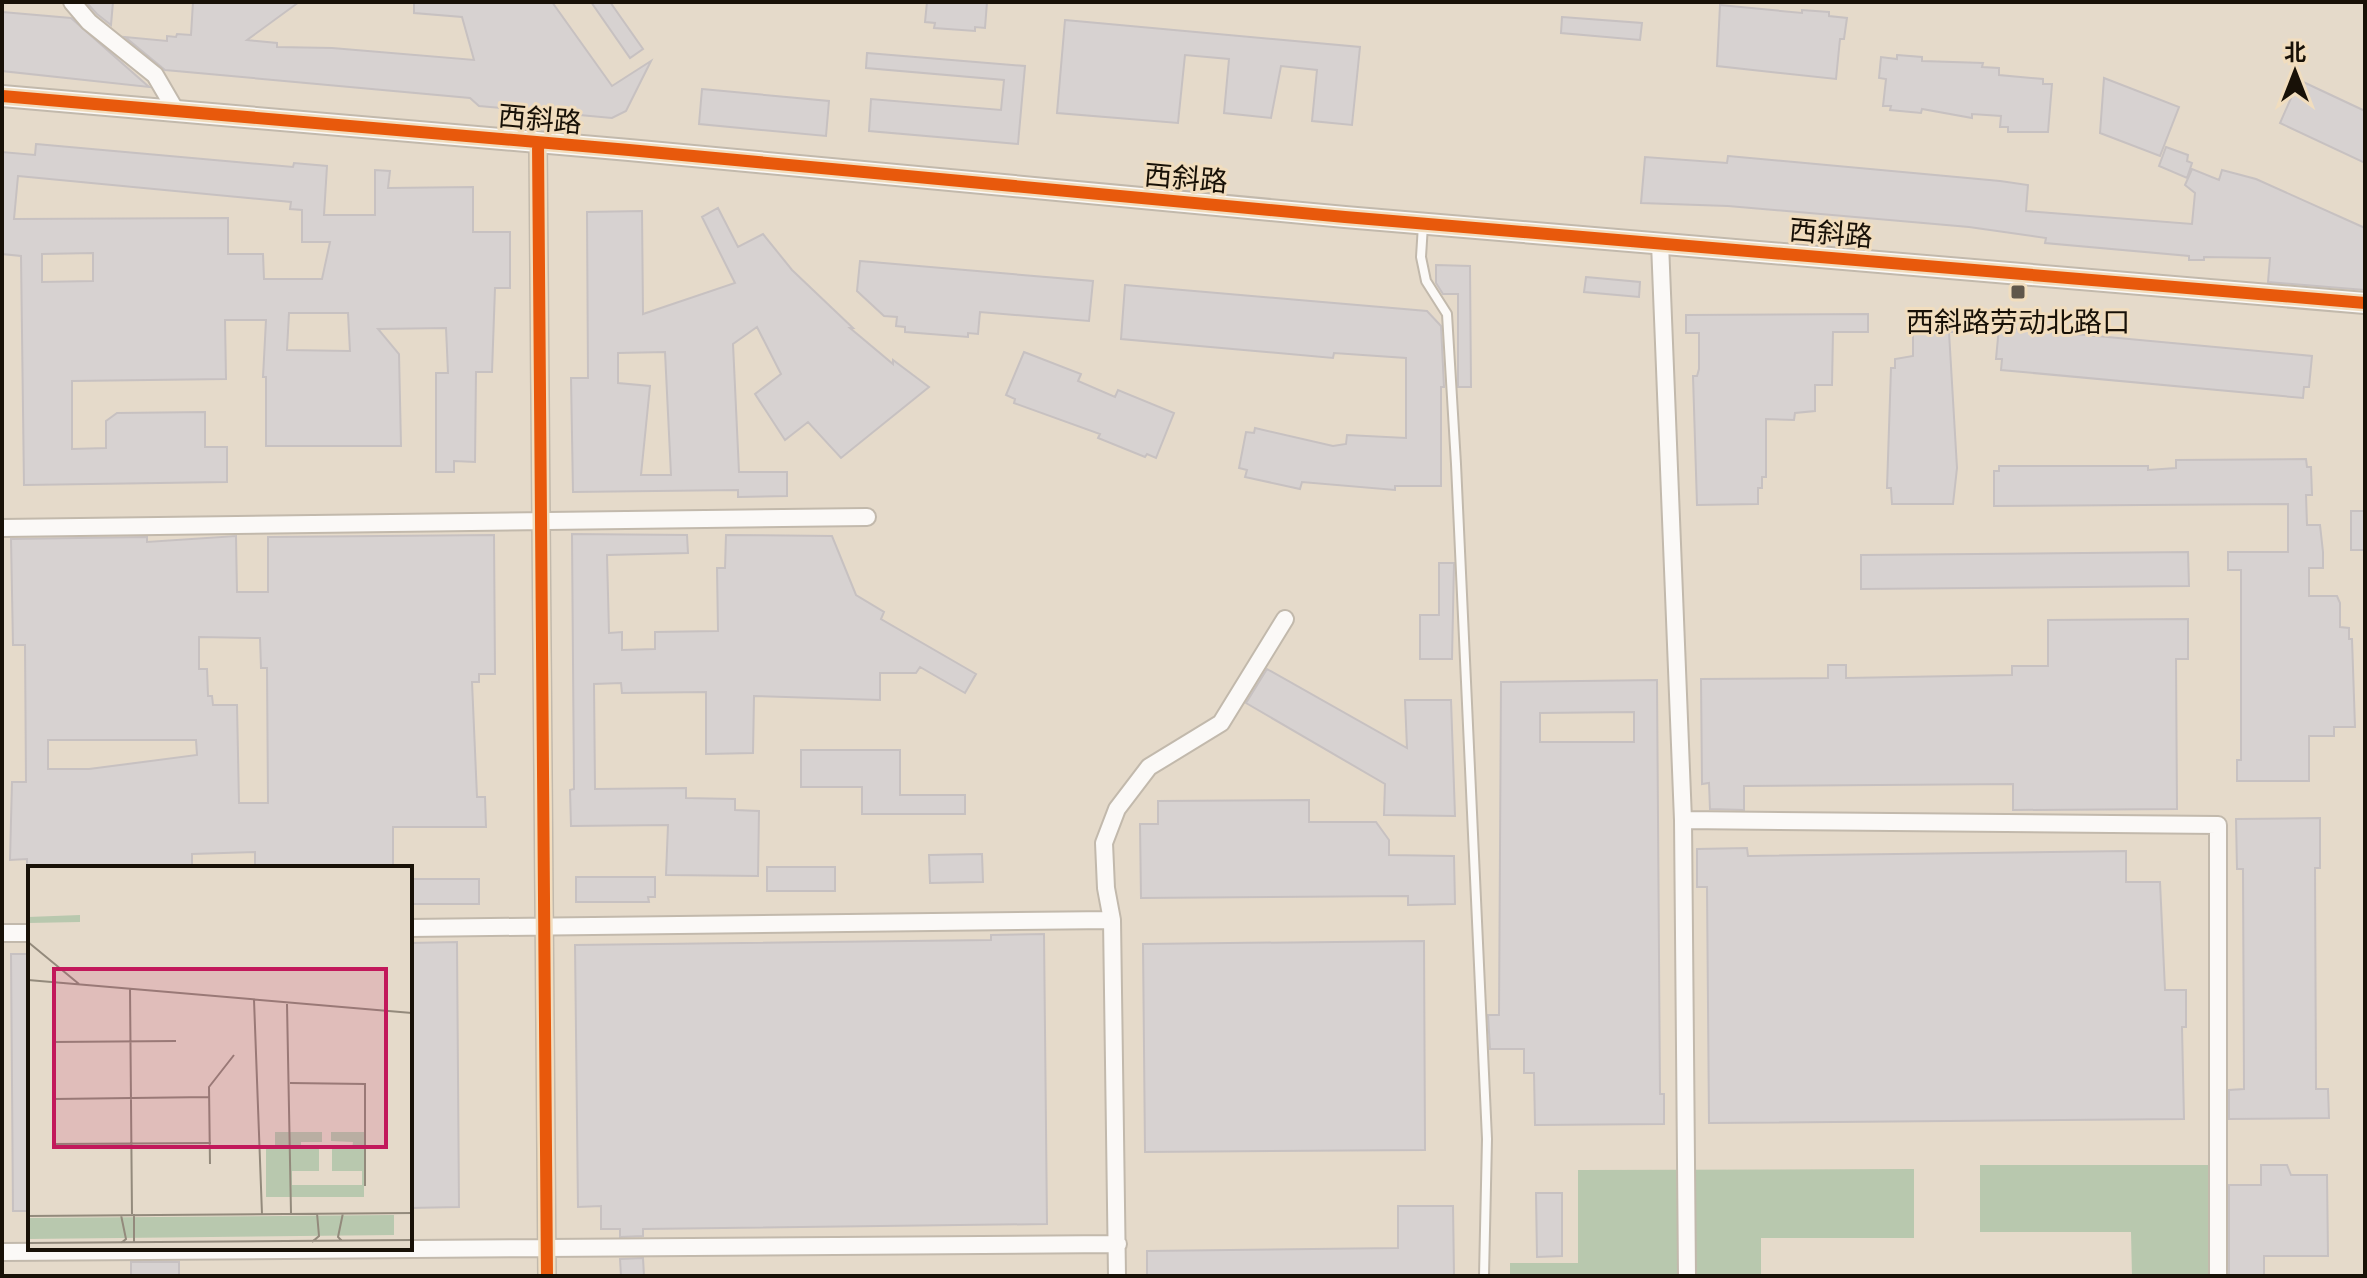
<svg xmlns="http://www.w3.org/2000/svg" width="2367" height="1278" viewBox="0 0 2367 1278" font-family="Cabin,'Noto Sans SC',sans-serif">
  <rect width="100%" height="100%" fill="#e5daca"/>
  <path fill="#b8c8ae" d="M1980,1165H2215L2216,1276H2132L2131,1232H1980Z
    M1914,1169V1238H1761V1276H1510V1263H1578V1170Z"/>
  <path fill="#d7d2d1" stroke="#c7c1c1" stroke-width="2" fill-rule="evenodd" d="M86,2H113L111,25L97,14Z
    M193,2H299L247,40L277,43V47L332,48L474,60L462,17L414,13V2H552L612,86L651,61L626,111L612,118L479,106L470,98L165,70L125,37L167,41V36L176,37L177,34L191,35Z
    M591,2H610L643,49L630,58Z
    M927,2H987L985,28L975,27V31L934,28L935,23L925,22Z
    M1720,5L1802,13V10L1829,12V16L1847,18L1844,39H1840L1836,79L1717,66Z
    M2,12L71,18L149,87L2,71Z
    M1562,17L1642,23L1640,40L1561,33Z
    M1065,20L1360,47L1352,125L1312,121L1317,70L1281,66L1271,118L1224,113L1229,59L1185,55L1178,123L1057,113Z
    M867,53L1025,66L1018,144L869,131L871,99L1001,110L1004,80L866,68Z
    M1897,55L1922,57V61L1983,63L1982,67L1999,68V75L2043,79V84H2052L2048,132H2008V127H2000L2001,116L1972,114V118L1922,109L1921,113L1890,110L1891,106H1883L1886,79L1879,78L1881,57L1897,59Z
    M2104,78L2179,107L2160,156L2100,133Z
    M2299,80L2365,111V163L2280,123Z
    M702,89L829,101L826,136L699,124Z
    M36,144L293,167L294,163L327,166L324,215H375V170L390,171L388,188L473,187V232H510V288H495L492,372H476L475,462L454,461V472H436V373H448L446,328L378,329L399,354L401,446H266V377H263L266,320H225L226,379L72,381V449L106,448V421L117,413L205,412V447H227V482L24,485L21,256L2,254V152L35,155ZM18,176L291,202L290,209L302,210V242H330L322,279H264L263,254H228V218L14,219ZM93,253V281L42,282V254ZM289,313H348L350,351L287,350Z
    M2166,147L2188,155L2187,161L2192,163L2187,178L2159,166Z
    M1728,156L2000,181L2028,185L2026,211L2192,224L2195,193L2185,185L2192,169L2219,180L2222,170L2256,179L2365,228V290L2268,282L2270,258L2204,257V260H2189V256L2045,243L2046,238L1969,227L1728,206L1641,203L1645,157L1727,163Z
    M718,208L738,247L763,234L792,270L853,328H850L893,364V360L929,387L841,458L808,422L785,440L755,394L781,374L757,327L733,344L739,472H787V496L738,497V490L573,492L571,378H588L587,212L642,211L643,314L735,283L702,217ZM665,352L671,475H641L650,386L618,383V353Z
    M860,261L1093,281L1089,321L980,312L978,334L968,333V337L905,332V327L896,326L897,317L884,316L857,291Z
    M1436,265L1470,266L1471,387H1458V294H1443L1436,283Z
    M1586,277L1640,282L1639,297L1584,292Z
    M1125,285L1427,311L1441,326L1444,387H1441V486H1395V490L1302,482L1300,489L1245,477L1247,470L1239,468L1246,432L1254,433L1255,428L1333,446L1346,444L1347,435L1406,438V358L1334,353L1333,358L1121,339Z
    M1868,314V332H1833L1832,385H1815V411L1795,413L1794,420L1766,419V477H1762V488H1758V504L1697,505L1693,376H1697L1699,369V333H1686V315Z
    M1913,315H1957V332H1949L1957,468L1953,504H1892L1891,488H1887L1891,368H1895V359L1913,356Z
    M1999,327L2312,356L2309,387H2304L2303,398L2001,370L2002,359H1996Z
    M1024,352L1081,374L1078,381L1115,397L1118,390L1174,413L1156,458L1147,454L1145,457L1098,438L1100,434L1014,403L1015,399L1006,395Z
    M2306,459L2307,467H2311L2312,495H2306L2307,525H2320L2323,552V568H2309V596H2337L2340,603V627L2349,628V639H2352L2355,727H2334V736H2309V781H2237V760H2241V570H2228V552H2288V504L1994,506V471H1999V466H2148V470L2176,468V460Z
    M2351,511H2365V550H2351Z
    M572,534L687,535L688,553L607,555L609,633L622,632V650L655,649V632L718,631L717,568H725L726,535L832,536L856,595L884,612L881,619L976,674L965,693L920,667L916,673H880V700L754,696L753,753L706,754V692L622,693L621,683L594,684L595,789L686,788V798L735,799V810L759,811L758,876L666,875L668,825L571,826L570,790L574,789Z
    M494,535L495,674H479V682H472L477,797H485L486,827H393V868H255V852L192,854V868H27V859L10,860L12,782H26L25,645H13L11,539L147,537V542L236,536L237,592H268V537ZM199,637L260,638L261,668H267L268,803H239L237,705H213L212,696H208L207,669H199ZM48,740H196L197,755L89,769H48Z
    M2188,552L2189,586L1861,589V555Z
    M1439,563H1454L1452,659H1420V615H1439Z
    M2188,619V659H2176L2177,809L2013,810V784L1744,786V810L1710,809L1709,783L1702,784L1701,679L1828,678V665H1846V678L2012,675V666H2048V620Z
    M1267,669L1407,748L1405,700H1451L1455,816L1384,815L1385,784L1246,703Z
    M1657,680L1660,1094H1664V1124L1535,1125L1534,1073H1524V1049H1490L1488,1015H1499L1501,682ZM1634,712V742H1540V713Z
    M801,750H900V795H965V814H862V787H801Z
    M1309,800V822H1376L1389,840V855L1454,856L1455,904L1408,905V896L1141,898L1140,824H1158V801Z
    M2320,818V868H2315L2316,1089H2328L2329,1118L2229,1119V1090L2244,1089L2243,869H2237L2236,819Z
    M1747,848L1748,856L2126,851V882H2160L2165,990H2186V1027H2182L2184,1119L1709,1123L1707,887H1697V849Z
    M982,854L983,882L930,883L929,855Z
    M767,867H835V891H767Z
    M576,877H655V897H648L649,902H576Z
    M410,879H479V904H410Z
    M1044,934L1047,1224L643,1229V1236L620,1237V1229H601V1206L578,1207L575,945L991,940V935Z
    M1424,941L1425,1150L1145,1152L1143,944Z
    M457,942L459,1207L410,1208V943Z
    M11,954H30V1211H13Z
    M2261,1165H2287L2291,1175H2327L2328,1256H2264V1276H2229V1185H2261Z
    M1536,1193H1562V1256L1537,1257Z
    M1398,1206H1453L1454,1276H1147V1251L1398,1248Z
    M643,1258L644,1276H621L620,1259Z
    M131,1262H179V1276H131Z"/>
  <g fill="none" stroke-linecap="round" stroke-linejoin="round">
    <g stroke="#c2b9ac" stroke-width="12">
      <path id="service" d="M1423,225L1421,257L1426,281L1447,314L1456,464L1487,1139L1484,1276"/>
    </g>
    <g stroke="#c2b9ac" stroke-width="20">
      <path id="minor" d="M72,2L89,22L155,75L176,111
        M538,143L547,1276
        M1660,243L1683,820L1687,1276
        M2,528L867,517
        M1683,820L2218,825V1276
        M410,928L1112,920
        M2,933H30
        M2,1252L1118,1244
        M1117,1276L1112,920L1106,888L1104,843L1117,809L1149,767L1221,723L1285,619"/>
    </g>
    <g stroke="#c2b9ac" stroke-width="24">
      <path id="tertiary" d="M2,96L629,150L1345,217L2365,303"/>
    </g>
    <use href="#service" stroke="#fbf9f7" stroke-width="8"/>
    <use href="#minor" stroke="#fbf9f7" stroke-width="16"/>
    <use href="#tertiary" stroke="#fbf9f7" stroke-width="20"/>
    <g stroke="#f1ddbe" stroke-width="17">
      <path id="cycleway" d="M2,96L629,150L1345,217L2365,303
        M538,143L547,1276"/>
    </g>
    <use href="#cycleway" stroke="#e8590c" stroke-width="12"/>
  </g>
  <rect fill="#60574b" stroke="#f1ddbe" stroke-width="3" x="2010" y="284" width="16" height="16" rx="4"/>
  <g text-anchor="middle" stroke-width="6" stroke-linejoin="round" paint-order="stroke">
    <g font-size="28" fill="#181107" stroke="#f1ddbe">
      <text transform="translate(540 119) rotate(5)" y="10">西斜路</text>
      <text transform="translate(1186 178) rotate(5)" y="10">西斜路</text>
      <text transform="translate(1831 233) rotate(5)" y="10">西斜路</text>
    </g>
    <g font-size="28" fill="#181107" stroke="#f1ddbe">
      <text x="2018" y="332">西斜路劳动北路口</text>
    </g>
  </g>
  <g transform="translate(28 866)">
    <rect width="384" height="384" fill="#e5daca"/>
    <path d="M52,49V56L0,57V51ZM247,266H294V276H273V283H291V305H264V319H334V305H304V283H324L325,276L303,275V266H336V331H238V279H247ZM366,349V369L0,373V352Z" fill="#b8c8ae"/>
    <path fill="none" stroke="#938a7c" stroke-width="2" d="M0,76L51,118M0,114L384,147M102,123L104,348M226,134L234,348M259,138L263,347M148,175L26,176V278L183,277M262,217L337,218V320M26,233L182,231M182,298L181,221L206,189M106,348V377M0,350L384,347M314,375L310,371L315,347M284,376L291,370L289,347M0,377L384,374M93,377L98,373L93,349"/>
    <path fill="#c2185b" fill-opacity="0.15" stroke="#c2185b" stroke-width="4" d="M26,103H358V281H26Z"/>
    <rect width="384" height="384" fill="none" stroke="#181107" stroke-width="4"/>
  </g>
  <rect width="2367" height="1278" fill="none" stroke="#181107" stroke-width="8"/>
  <g transform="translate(2295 72)" stroke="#f1ddbe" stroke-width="6" paint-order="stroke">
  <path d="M0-6L14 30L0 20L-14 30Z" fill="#181107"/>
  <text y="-12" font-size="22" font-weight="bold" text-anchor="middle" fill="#181107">北</text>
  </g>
</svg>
